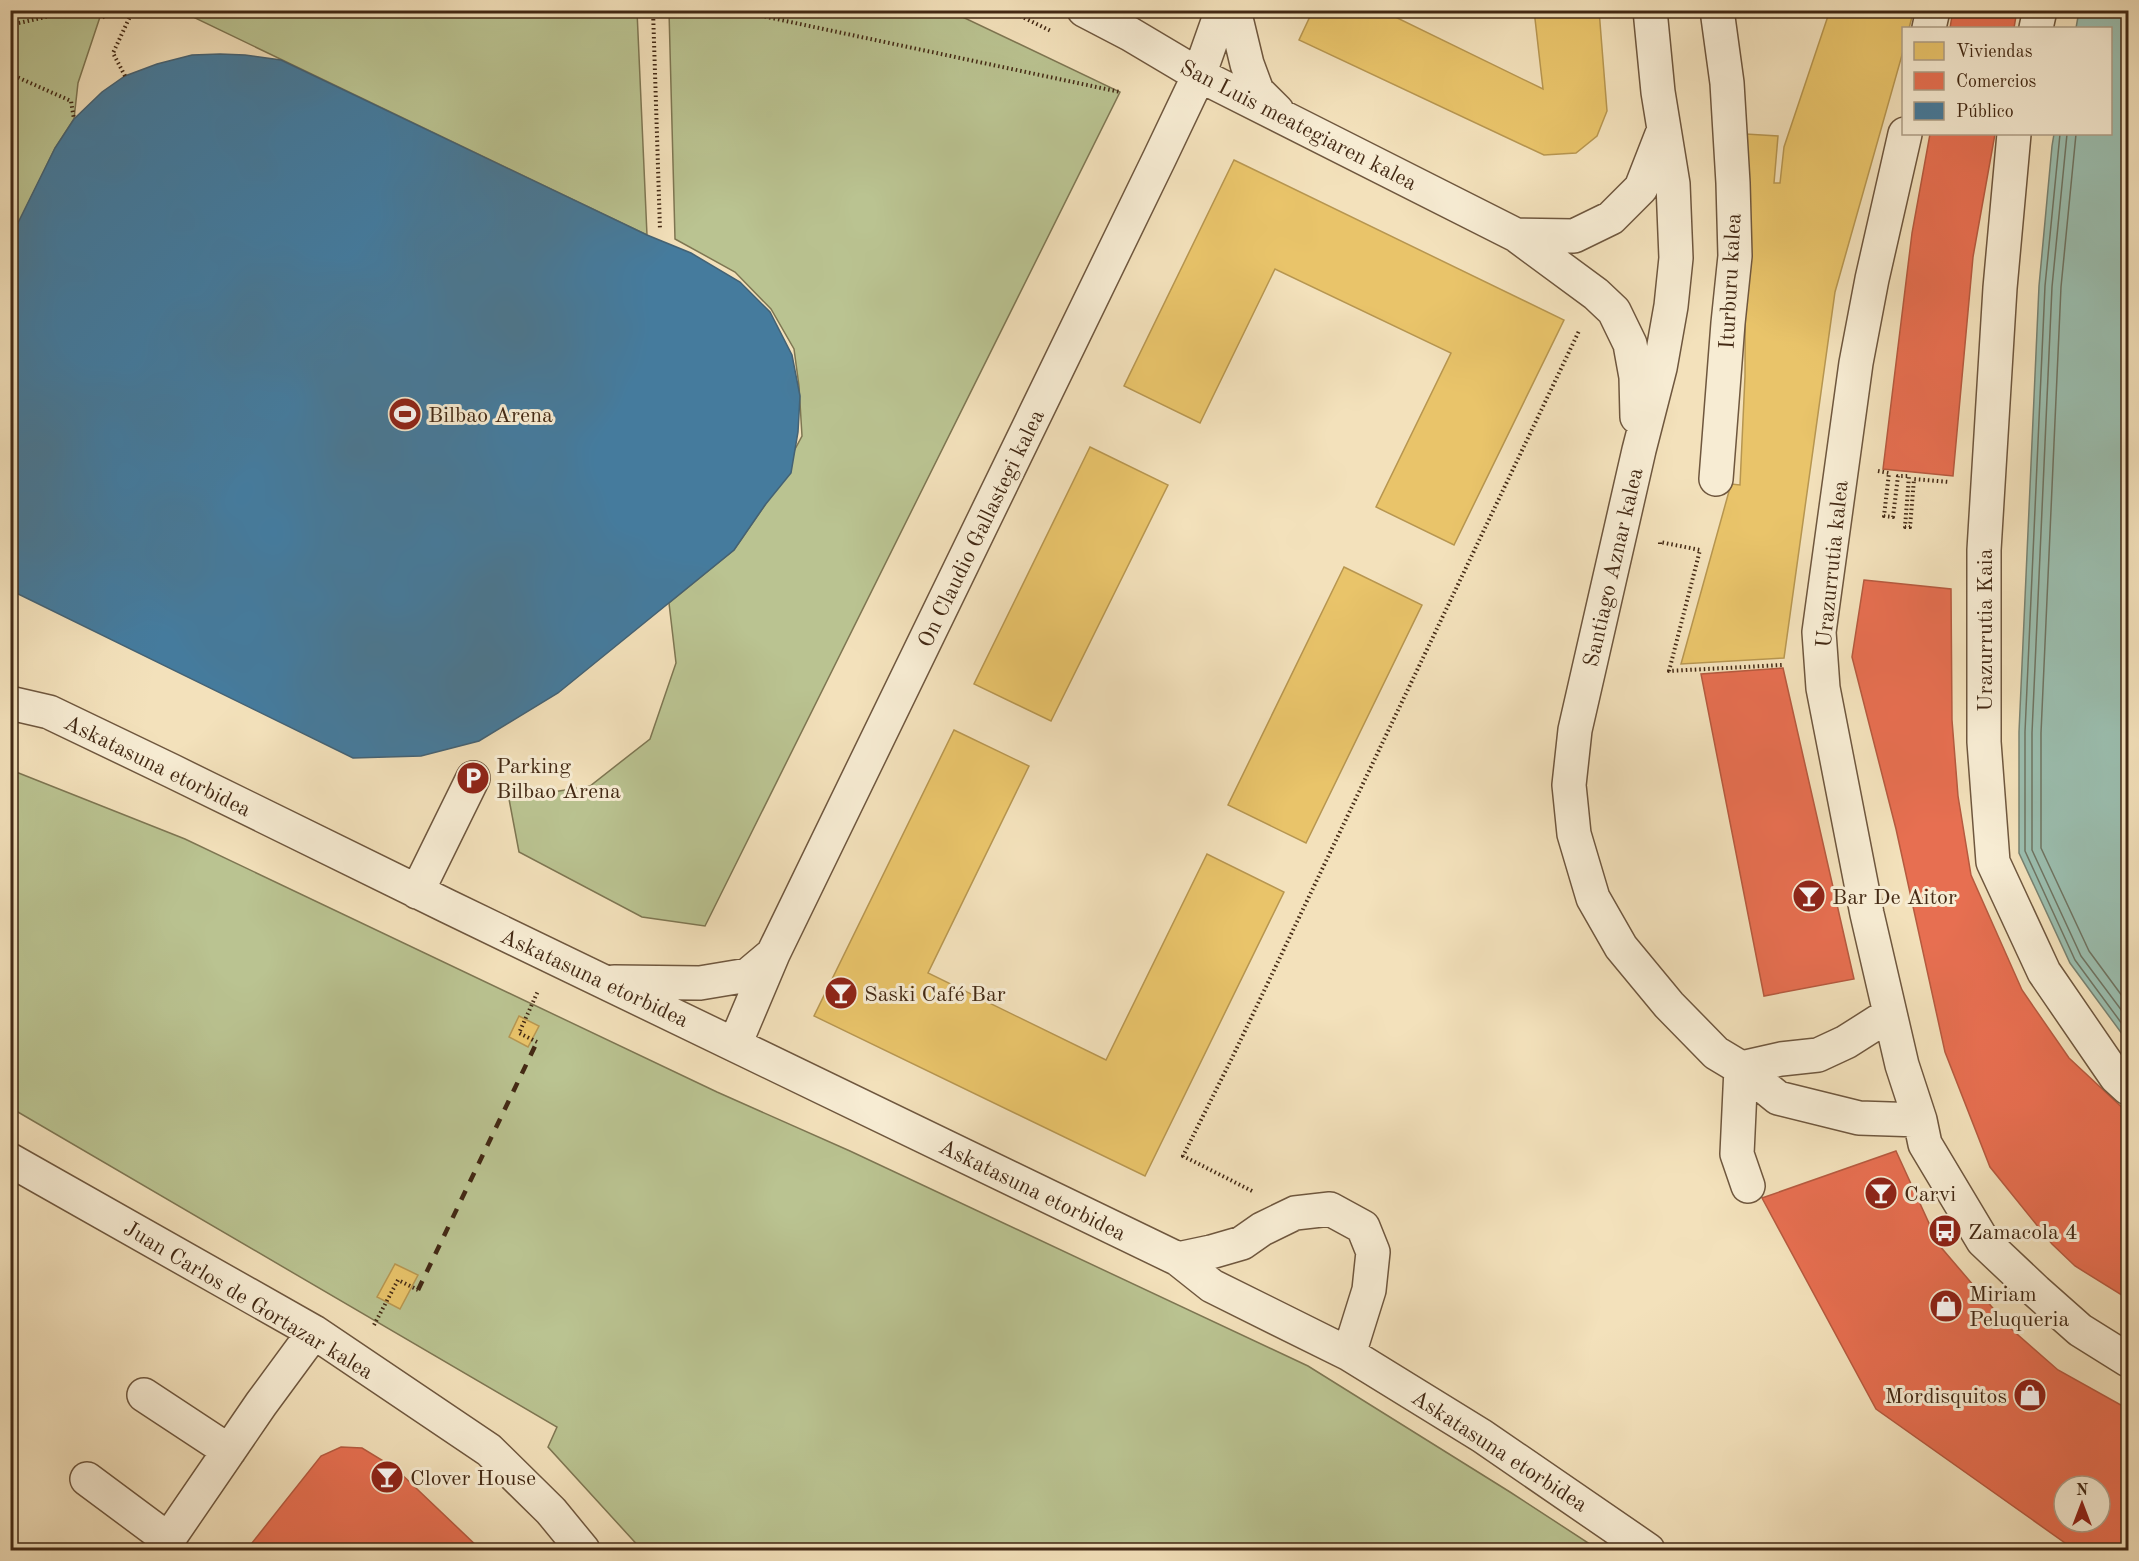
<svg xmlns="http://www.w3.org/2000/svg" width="2139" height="1561" viewBox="0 0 2139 1561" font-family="'Old Standard TT',serif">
  <rect width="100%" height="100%" fill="#f3e1bb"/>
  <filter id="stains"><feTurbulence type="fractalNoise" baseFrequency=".00333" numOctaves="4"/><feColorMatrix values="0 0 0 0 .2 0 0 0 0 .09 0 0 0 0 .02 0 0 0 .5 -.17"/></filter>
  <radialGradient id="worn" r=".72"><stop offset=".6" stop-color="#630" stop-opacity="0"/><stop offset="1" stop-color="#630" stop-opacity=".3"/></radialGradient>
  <path fill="#bac391" stroke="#7e7652" stroke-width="1.5" d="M11,11H102L78,83L74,119L55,148L11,239Z
    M198,11H637L647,235L195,18Z
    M669,11H950L1120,92L705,926L642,917L519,852L509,799L590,786L650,739L676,663L669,603L734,550L765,505L802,436L799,386L794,349L771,309L735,272L675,239Z
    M11,770L185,839L717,1092L850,1151L1308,1366L1510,1492L1599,1550H642L548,1447L557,1427L11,1108Z"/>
  <path fill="#9bbeaf" stroke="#788271" stroke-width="1.5" d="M2079,11H2128V1042L2070,963L2019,853V732L2039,286L2052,146L2054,134H2110V28H2076Z"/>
  <path fill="#e9c46a" stroke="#b79650" stroke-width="1.5" d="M1313,10H1381L1543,89L1534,10H1599L1607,111L1597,136L1576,153L1544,155L1299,40Z
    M1830,10H1914L1909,28H1904V48L1835,292L1784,658L1681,664L1731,484L1740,485L1745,376L1746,134L1778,136L1774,183H1780L1784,147Z
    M1234,160L1564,320L1454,545L1376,507L1451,353L1275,269L1200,423L1124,386Z
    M1090,447L1168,485L1051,721L974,684Z
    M1344,567L1422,605L1306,843L1228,805Z
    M954,730L1029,766L928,973L1106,1060L1207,854L1284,892L1145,1176L814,1016Z
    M519,1016L539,1026L528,1047L509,1037Z
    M395,1264L418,1275L400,1309L377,1297Z"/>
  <path fill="#e76f51" stroke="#b65a3f" stroke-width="1.5" fill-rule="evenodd" d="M1953,10H2017L2014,28H1950Z
    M1930,134H1995L1973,257L1953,476L1883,469L1912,233Z
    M1864,580L1951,589L1952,720L1958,796L1971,875L2022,990L2069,1058L2128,1113V1299L2075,1266L2052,1244L1990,1167L1945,1052L1896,829L1852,657Z
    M1783,668L1854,979L1764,996L1701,674Z
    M1896,1151L1939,1245L2009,1327L2058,1370L2128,1409V1550H2075L1876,1409L1762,1198ZM2064,1486H2100V1522H2064Z
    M341,1447L362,1448L395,1468L481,1550H359L353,1545L349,1550H252L248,1548L321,1456Z"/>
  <path fill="#457b9d" stroke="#446274" stroke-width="1.5" d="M220,54L245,55L281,60L647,235L691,253L740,282L770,312L792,355L800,396L798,432L791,473L765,505L734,550L558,693L479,741L421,756L353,758L10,590V239L55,148L74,119L102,92L125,76L157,64L192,55Z"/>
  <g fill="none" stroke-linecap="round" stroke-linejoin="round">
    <path stroke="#6f7462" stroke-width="1.5" d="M2060,134L2045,286L2025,732V851L2075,960L2128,1032
      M2067,134L2052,287L2032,733V850L2081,956L2128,1019
      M2076,134L2061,287L2041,733V848L2089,951L2128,1004"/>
    <g stroke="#6f573e" stroke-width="36">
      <path id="minor" d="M1084,10L1130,34L1199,75L1516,235L1596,294L1614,311L1630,344L1636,377L1637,417
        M1234,10L1247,64L1257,91L1277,111
        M1650,10L1658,92L1673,184L1676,258L1671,306L1660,368L1639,450L1575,730L1569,785L1574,834L1593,898L1621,947L1669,1005L1716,1053L1741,1068L1778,1098L1859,1118L1920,1120
        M1929,28L1933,10
        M2036,28L2040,10
        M1905,134L1872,279L1856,363L1819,632L1823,688L1867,914L1902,1065L1920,1120L1925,1144L1983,1241L2036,1291L2080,1330L2128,1360
        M2014,134L2000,288L1984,550V742L1993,862L2044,972L2116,1077L2128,1088
        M1516,235L1574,236L1611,218L1641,188L1664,129
        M1716,479L1728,323L1735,256L1733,183L1727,83L1717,10
        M10,703L49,712L172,771L447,906L1178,1259L1212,1286L1349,1354L1482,1436L1648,1550
        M417,892L473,778
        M614,982L700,983L748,975L773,954
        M735,1044L773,954L1160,157L1199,75L1222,10
        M1741,1068L1781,1059L1818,1055L1846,1042L1890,1014
        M1741,1068L1737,1154L1748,1186
        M10,1160L314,1332L489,1450L551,1511L583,1550
        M1178,1259L1211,1252L1242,1243L1262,1229L1295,1213L1330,1209L1363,1227L1373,1252L1369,1290L1349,1354
        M144,1395L229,1451
        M87,1479L169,1540
        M161,1550L261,1404L314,1332"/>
    </g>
    <path stroke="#432914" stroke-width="4" stroke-dasharray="1.5 3" stroke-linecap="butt" d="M92,10L106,18L110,10
      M653,10L660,230
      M734,10L1120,92
      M1008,10L1051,31
      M10,25L76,10
      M10,74L71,101L74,119
      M125,76L113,53L133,10
      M1878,471L1889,473L1884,516L1893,517L1898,476H1909L1905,527H1910L1914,479L1949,482
      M1660,544V542L1700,550L1669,671L1782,665
      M537,1042L519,1033L538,991
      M1252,1191L1183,1156L1232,1058L1579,331
      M374,1325L398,1280L418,1290"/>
    <use href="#minor" stroke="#f7ecd3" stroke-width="33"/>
    <path stroke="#432914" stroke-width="4.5" stroke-dasharray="10 10" stroke-linecap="butt" d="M418,1290L537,1042"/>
  </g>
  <defs>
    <g id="stadium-disc" transform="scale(1.725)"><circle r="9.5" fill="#8f2418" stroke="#f7ecd3"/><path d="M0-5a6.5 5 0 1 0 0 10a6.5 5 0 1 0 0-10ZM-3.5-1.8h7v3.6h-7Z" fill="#fff"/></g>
    <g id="parking-disc" transform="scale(1.725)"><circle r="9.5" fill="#8f2418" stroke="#f7ecd3"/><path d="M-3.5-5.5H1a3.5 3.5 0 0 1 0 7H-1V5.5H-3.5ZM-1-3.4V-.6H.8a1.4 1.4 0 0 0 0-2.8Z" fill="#fff"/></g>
    <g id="bar-disc" transform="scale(1.725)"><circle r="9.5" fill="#8f2418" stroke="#f7ecd3"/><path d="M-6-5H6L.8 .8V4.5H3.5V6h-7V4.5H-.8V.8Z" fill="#fff"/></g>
    <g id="bus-disc" transform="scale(1.725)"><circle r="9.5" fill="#8f2418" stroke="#f7ecd3"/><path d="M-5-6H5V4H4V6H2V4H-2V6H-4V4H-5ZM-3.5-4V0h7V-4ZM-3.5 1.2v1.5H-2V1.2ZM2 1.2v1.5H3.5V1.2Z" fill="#fff"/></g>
    <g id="shop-disc" transform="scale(1.725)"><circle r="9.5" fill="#8f2418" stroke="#f7ecd3"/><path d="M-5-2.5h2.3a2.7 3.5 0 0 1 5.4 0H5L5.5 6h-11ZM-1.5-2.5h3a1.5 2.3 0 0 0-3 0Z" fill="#fff"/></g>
  </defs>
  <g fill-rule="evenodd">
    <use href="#stadium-disc" x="405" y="414"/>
    <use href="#parking-disc" x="473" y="778"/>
    <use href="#bar-disc" x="1809" y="896"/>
    <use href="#bar-disc" x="841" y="993"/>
    <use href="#bar-disc" x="1881" y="1193"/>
    <use href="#bus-disc" x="1945" y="1231"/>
    <use href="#shop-disc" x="1946" y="1306"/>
    <use href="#shop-disc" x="2030" y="1395"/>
    <use href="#bar-disc" x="387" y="1477"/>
  </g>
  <g text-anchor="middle" stroke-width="6" stroke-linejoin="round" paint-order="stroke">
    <g font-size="22" fill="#432914" stroke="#f7ecd3">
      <text transform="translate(1299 124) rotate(27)" y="8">San Luis meategiaren kalea</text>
      <text transform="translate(1729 281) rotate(-87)" y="8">Iturburu kalea</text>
      <text transform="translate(980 528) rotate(-64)" y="8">On Claudio Gallastegi kalea</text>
      <text transform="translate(1831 564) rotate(-84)" y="8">Urazurrutia kalea</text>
      <text transform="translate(1612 567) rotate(-77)" y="8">Santiago Aznar kalea</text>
      <text transform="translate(1984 630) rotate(-90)" y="8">Urazurrutia Kaia</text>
      <text transform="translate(158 765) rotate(26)" y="8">Askatasuna etorbidea</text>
      <text transform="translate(595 977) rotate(25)" y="8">Askatasuna etorbidea</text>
      <text transform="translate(1033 1189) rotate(26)" y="8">Askatasuna etorbidea</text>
      <text transform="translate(249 1299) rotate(31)" y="8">Juan Carlos de Gortazar kalea</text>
      <text transform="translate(1500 1450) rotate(33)" y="8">Askatasuna etorbidea</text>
    </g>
    <g font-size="22" fill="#432914" stroke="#f7ecd3" text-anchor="start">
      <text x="428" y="422">Bilbao Arena</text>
      <text x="496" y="773">Parking<tspan x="496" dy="25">Bilbao Arena</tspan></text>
      <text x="1832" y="904">Bar De Aitor</text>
      <text x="864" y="1001">Saski Café Bar</text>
      <text x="1904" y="1201">Carvi</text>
      <text x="1968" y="1239">Zamacola 4</text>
      <text x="1969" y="1301">Miriam<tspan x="1969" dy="25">Peluqueria</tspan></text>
      <text x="2007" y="1403" text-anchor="end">Mordisquitos</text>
      <text x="410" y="1485">Clover House</text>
    </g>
  </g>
  <rect width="2139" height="1561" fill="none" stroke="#f3e1bb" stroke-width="36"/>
  <rect x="12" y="12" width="2115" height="1537" fill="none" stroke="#432914" stroke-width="3"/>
  <rect x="18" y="18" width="2103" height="1525" fill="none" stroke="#432914" stroke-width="1.5"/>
  <rect x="1902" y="27" width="210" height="108" fill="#f7ecd3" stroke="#af9e87" stroke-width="1.5"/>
  <rect x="1914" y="42" width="30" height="18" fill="#e9c46a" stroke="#af9e87" stroke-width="1.5"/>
  <text x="1956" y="57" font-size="18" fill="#432914">Viviendas</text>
  <rect x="1914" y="72" width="30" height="18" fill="#e76f51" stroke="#af9e87" stroke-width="1.5"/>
  <text x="1956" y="87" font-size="18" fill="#432914">Comercios</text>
  <rect x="1914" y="102" width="30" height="18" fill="#457b9d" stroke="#af9e87" stroke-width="1.5"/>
  <text x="1956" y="117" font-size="18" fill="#432914">Público</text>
  <g transform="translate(2082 1504)"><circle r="28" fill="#f7ecd3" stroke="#af9e87" stroke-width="1.5"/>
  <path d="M0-4.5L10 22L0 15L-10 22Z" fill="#8f2418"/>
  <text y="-9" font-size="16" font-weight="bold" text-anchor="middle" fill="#432914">N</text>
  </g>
  <rect width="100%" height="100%" filter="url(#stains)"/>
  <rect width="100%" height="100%" fill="url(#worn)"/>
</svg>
